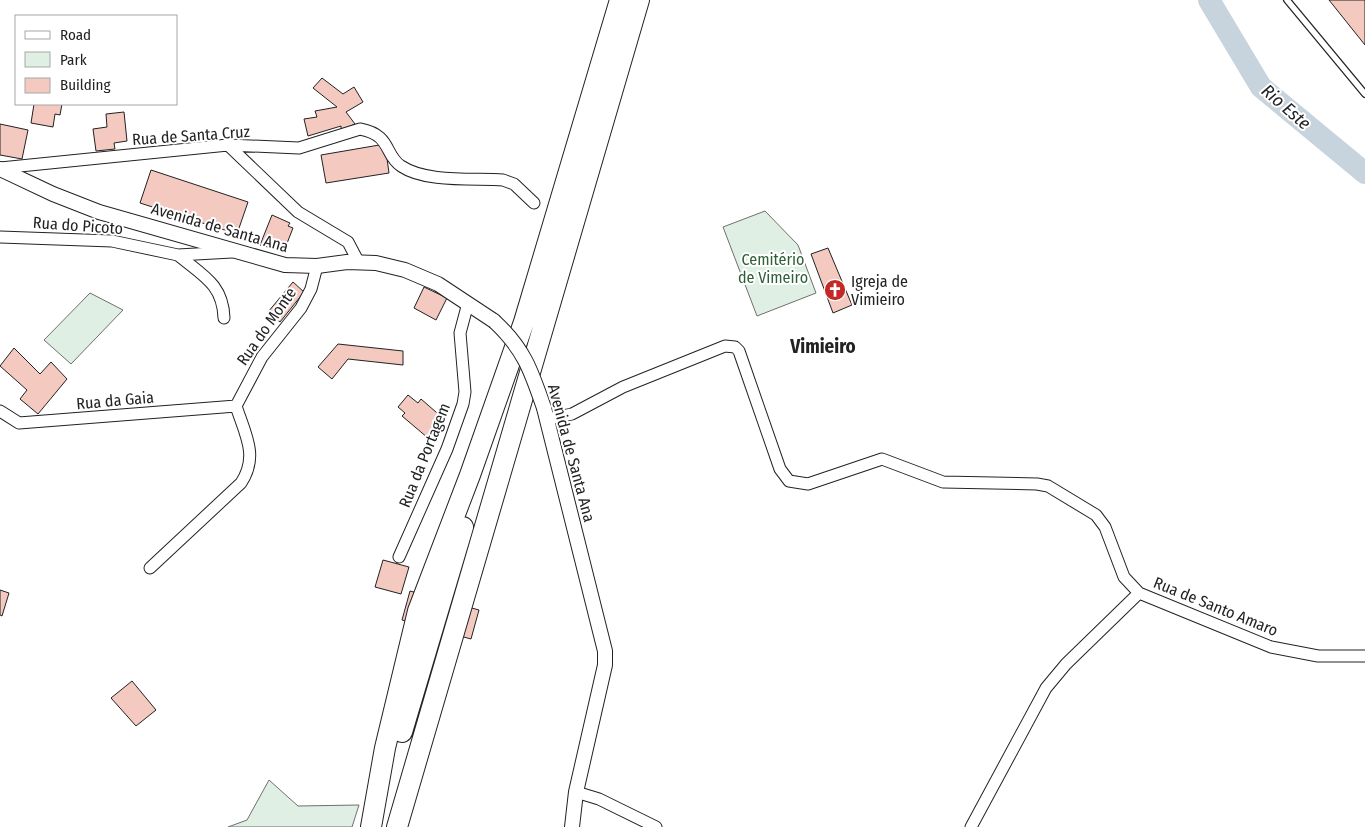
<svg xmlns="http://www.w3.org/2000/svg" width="1365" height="827" viewBox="0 0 1365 827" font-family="'Fira Sans Condensed',sans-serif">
  <rect width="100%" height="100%" fill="#fff"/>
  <path fill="#e0efe3" stroke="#6f6f6f" d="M765,211L798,245L816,293L757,316L723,227Z
    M90,293L123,310L71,364L44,340Z
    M269,780L298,806L359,805L352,827H228L247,820Z"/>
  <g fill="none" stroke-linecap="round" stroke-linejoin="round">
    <path stroke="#c7d3dd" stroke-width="22" d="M1209,0L1261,87L1365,173"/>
  </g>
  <path fill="#f3c9c0" stroke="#222" d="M1329,0H1365V45Z
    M322,78L343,94L354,87L363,102L346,112L355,124L341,130V126L308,136L304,119L317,117L315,111L337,107L313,88Z
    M34,104H62L60,115L55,114L53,127L31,123Z
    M124,112L127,141L114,143L115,149L96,151L93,129L107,127L106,114Z
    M0,124L28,130L22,159L0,155Z
    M385,144L389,173L326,183L321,155Z
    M151,170L248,202L237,234L140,203Z
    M272,215L290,223L288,226L293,228L284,251L260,245Z
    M828,248L852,305L833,313L811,254Z
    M293,282L304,292L280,322L268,312Z
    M424,287L447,298L436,320L414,308Z
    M338,344L403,351V365L348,359L332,379L318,367Z
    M14,348L40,374L51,362L67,379L38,414L20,399L27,390L0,366Z
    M408,395L418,403L421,399L444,419L428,438L402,416L405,413L398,407Z
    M383,560L409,567L401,594L375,587Z
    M0,590L9,593L2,616L0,615Z
    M410,591L479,610L471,639L402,620Z
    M132,681L156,710L136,726L111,698Z"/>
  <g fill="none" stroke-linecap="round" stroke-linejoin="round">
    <g stroke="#222" stroke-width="8">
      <path id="service" d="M1287,0L1365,94"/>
    </g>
    <g stroke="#222" stroke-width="13">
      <path id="minor" d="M228,145L298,212L348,242L359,263
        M0,168L228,145L299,148L360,129C392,135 384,155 401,166C426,183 474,178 503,180L514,184L534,203
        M0,237L112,241L178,255L232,252
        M178,255C202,275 223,284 224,318
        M0,411L19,423L236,406
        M548,419L572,414L623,387L725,346L735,347L739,351L780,469L789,481L808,484L882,459L943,482L1037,484L1048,486L1096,515L1105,527L1124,577L1139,593L1271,647L1318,656H1365
        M399,557L447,449L463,404L465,392L460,333L468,303
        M150,568L241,483C259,456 245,434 236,406L262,357L301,308L311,289L317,266
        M576,792L599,799L656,827
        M971,827L1046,688L1066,664L1139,593"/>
    </g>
    <g stroke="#222" stroke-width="16">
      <path id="tertiary" d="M0,169L53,194L99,212L285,265L317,266L347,262L376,263L405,270L438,284L494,321
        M544,408L605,651V665L576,792L572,827"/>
    </g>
    <g stroke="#222" stroke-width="22">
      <path id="motorway" d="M402,732L463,527
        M371,827L385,748L418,611L470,475L524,322L620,0
        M397,827L639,0"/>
    </g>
    <use href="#service" stroke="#fff" stroke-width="5.5"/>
    <use href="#minor" stroke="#fff" stroke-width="11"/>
    <use href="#tertiary" stroke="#fff" stroke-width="14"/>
    <use href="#motorway" stroke="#fff" stroke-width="20"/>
    <g stroke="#222" stroke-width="16" stroke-linecap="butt">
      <path id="tertiary-bridge" d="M494,321C524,349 531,370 544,408"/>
    </g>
    <use href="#tertiary-bridge" stroke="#fff" stroke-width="14"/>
  </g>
  <defs>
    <g id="church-disc" transform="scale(1.125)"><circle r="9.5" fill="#c62828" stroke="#fff"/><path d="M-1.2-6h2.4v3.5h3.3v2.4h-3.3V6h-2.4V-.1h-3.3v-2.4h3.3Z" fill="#fff"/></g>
  </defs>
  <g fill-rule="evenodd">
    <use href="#church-disc" x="835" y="290"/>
  </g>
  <g text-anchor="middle" stroke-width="4" stroke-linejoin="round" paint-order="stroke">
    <g font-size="16" fill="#222" stroke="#fff">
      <text transform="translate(191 135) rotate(-4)" y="6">Rua de Santa Cruz</text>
      <text transform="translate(78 225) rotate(4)" y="6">Rua do Picoto</text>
      <text transform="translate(220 227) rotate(16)" y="6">Avenida de Santa Ana</text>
      <text transform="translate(266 326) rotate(-55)" y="6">Rua do Monte</text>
      <text transform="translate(115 400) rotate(-5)" y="6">Rua da Gaia</text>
      <text transform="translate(572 453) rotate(75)" y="6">Avenida de Santa Ana</text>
      <text transform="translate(424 455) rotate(-68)" y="6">Rua da Portagem</text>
      <text transform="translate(1216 606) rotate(22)" y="6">Rua de Santo Amaro</text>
    </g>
    <g font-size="16" fill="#2f5e38" stroke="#fff">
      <text x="773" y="265">Cemitério<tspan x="773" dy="18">de Vimeiro</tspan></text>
    </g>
    <g font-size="16" fill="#222" stroke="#fff" text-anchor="start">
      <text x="851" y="287">Igreja de<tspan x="851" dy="18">Vimieiro</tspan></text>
    </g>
    <g font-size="18" font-style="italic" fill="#222" stroke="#fff">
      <text transform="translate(1286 107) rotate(41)" y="6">Rio Este</text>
    </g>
    <g font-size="19" font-weight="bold" fill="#222" stroke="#fff">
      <text x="823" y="353">Vimieiro</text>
    </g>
  </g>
  <rect x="15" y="15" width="162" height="90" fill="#ffffff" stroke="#a7a7a7"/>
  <rect x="25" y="31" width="25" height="8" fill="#ffffff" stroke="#a7a7a7"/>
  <text x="60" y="40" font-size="15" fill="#222222">Road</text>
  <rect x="25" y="52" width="25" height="15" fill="#e0efe3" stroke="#a7a7a7"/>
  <text x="60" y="65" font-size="15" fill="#222222">Park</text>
  <rect x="25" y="78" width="25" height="15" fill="#f3c9c0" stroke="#a7a7a7"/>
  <text x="60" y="90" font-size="15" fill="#222222">Building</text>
</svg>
